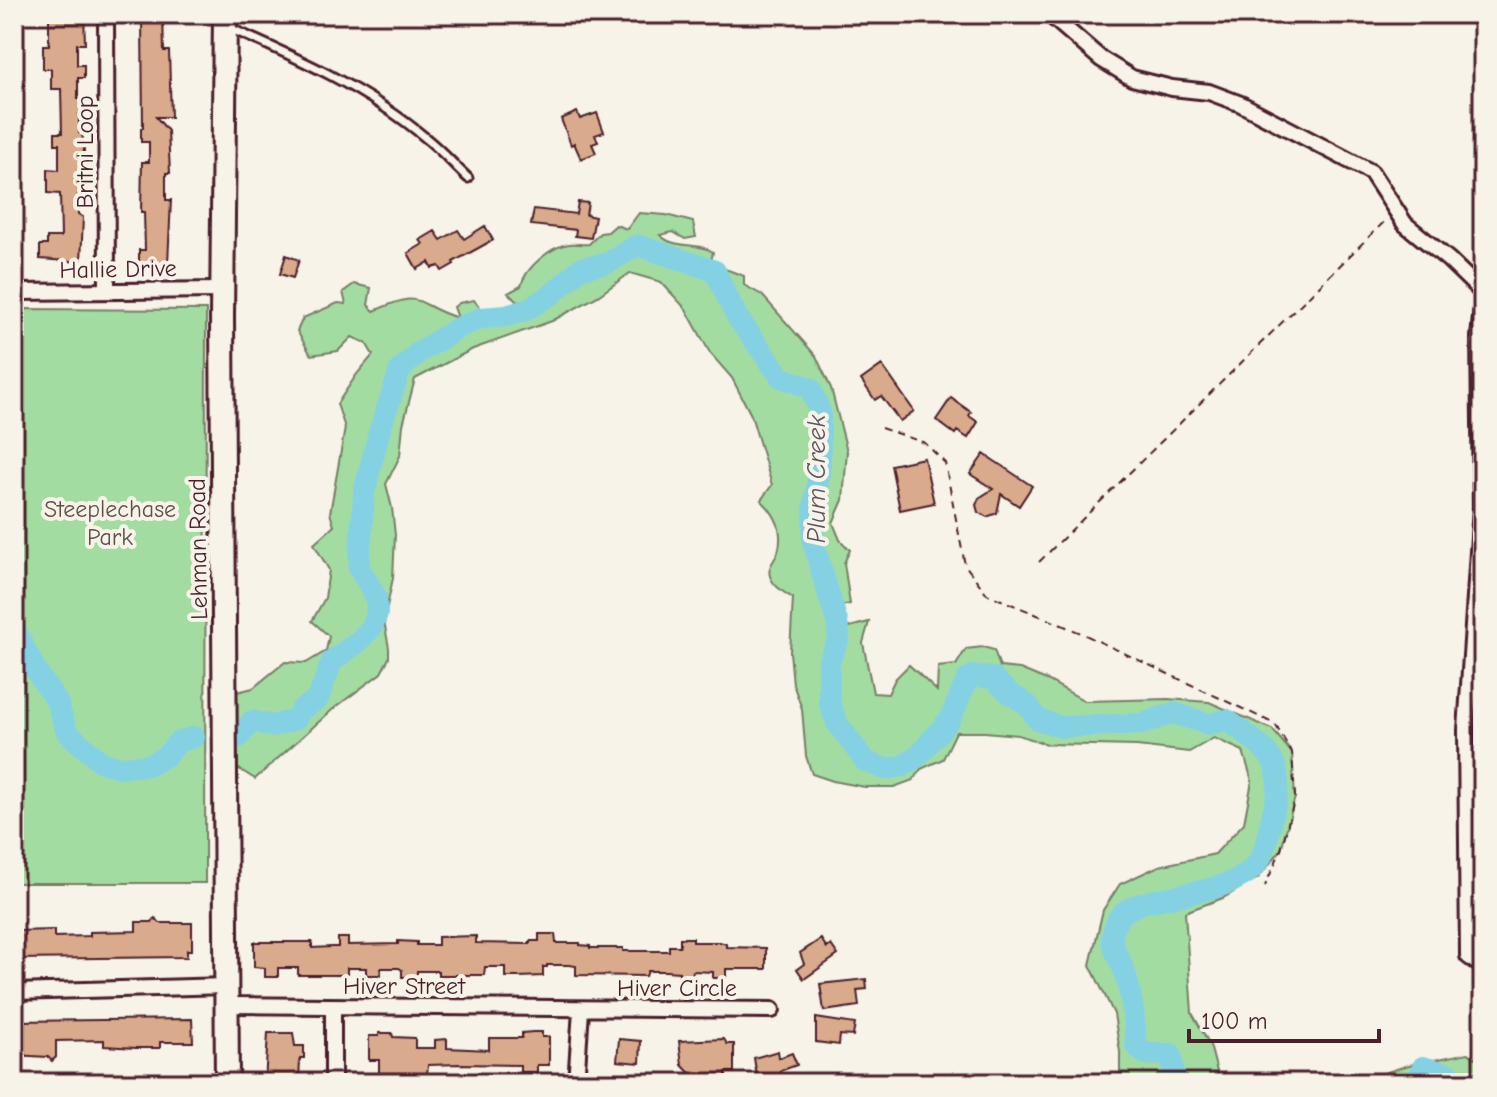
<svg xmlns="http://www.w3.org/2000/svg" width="1497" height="1097" viewBox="0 0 1497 1097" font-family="'Comic Neue',sans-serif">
  <rect width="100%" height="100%" fill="#f7f3e8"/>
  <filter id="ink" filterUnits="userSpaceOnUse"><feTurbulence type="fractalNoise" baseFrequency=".0125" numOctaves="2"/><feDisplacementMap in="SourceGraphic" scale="16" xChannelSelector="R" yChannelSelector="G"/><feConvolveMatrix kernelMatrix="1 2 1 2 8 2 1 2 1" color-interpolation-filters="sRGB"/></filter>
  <g filter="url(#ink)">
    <path fill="#a3dca1" stroke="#767e66" stroke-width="2" d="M639,213L666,215L693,222L696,237L685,239L673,232L660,235C675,250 696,241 713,252L711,262C722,269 732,271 744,276V285L762,295L816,356L831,388L847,451L843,500L833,523L840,540L850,550L844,563L850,604L833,608L838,630L869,622L863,643L873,693L888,694L895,679L909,665L937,691L938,667L956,665L966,649L983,647L994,650L1000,667L1020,669L1049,681L1085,701L1168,699L1209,702L1272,729L1292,753L1295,797L1281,850L1258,878L1223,898L1185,912L1192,1013L1210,1045L1220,1083H1120V1052L1114,1014L1090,965L1103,910L1120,884L1159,866L1215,854L1244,823L1252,781L1243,751L1214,738L1189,752L1137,746L1047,744L1018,735L985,732H956L943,759L921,769L913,780L894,787H865L833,781L812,774L806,756L802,709L793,684L790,652L793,598C784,593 773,586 770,576C767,566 775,561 778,552C784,532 776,514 761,500L772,485L751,415L732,378L710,353L686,309L661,282L630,273L598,296L552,321L473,349L415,379L403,425L400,456L386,484L392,508L395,535L393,578L384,621L389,648V658L381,673L332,710L255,779L225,760V695L253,688L285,662L306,663L326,651L329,636L312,621L325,598L329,570L314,544L334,526L330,513L345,428L337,404L357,374L373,355L366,343L352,337L338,351L311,355L297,331L303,318L338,303L346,304L343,292L354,284L371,288L368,305L374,311C425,288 412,304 458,318L454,307L459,303L474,300L483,311L502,312L525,303L516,301L508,293L521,286C525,268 551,246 569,244C576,243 582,245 589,244L600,233L608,232L616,225L627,229Z
      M14,309L206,310L205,883H14Z
      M1468,1053L1483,1063V1083H1353L1409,1065Z"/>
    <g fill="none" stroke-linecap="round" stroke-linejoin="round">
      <path stroke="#85d1e4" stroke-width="22" d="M14,628L38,674L57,702L67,732L101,762L119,767L149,765L166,756L178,742L194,737
        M239,737L252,721L273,726L296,719L301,710L318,699L332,661L358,642L372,627L377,614L376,597L359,568L364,493L380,429L400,370L419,352L460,327L481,318L506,316L526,310L552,294L581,268L608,263L637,245L715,271L737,317L781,377L810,388L820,411V467L814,507L813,542L837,622L839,638L829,661V701L837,723L865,761L885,769L903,766L920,754L950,719L967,680L973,676L993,678L1009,693L1028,705L1037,719L1061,727L1142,724L1173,713L1208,724L1227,720C1265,749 1289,759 1273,813C1269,826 1268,842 1262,855C1239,905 1131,887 1117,921C1115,925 1112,934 1112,939C1112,949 1122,962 1125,973C1132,997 1135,1020 1136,1045L1145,1054H1171L1175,1083
        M1416,1083L1423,1067L1449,1074L1462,1083"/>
    </g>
    <path fill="#d9aa8b" stroke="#4a1f2b" stroke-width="2" d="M49,14H84L85,44H77V65H84V78H78V99H84V111L79,114V133H82L84,147L83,182H81L80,194H78V214L83,217L81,262L40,259V245H47V237H61L60,194L48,193V169L59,170V144H55V133H62L61,89H51V69H43V45H49Z
      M142,14H163L164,51H169L171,117H156L168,131L170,173H166V200H171L168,263H139V250H145L144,212H141L142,162H149V142H141V128H143Z
      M577,112L580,119L597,113L604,132L595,135L598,142L592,144L596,153L581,159L574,143L571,145L561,119Z
      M578,202L588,203L586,215L595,217L591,238L575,236L576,230L531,225L534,209L576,214Z
      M485,226L493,240L453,262L454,264L442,271L439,266L432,268L429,262L417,269L408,253L423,244L420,240L435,231L441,240L458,230L464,239Z
      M286,255L299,260L293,278L280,274Z
      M882,365L914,411L900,421L881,396L875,400L861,380Z
      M951,398L971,412L969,416L978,422L968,438L957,431L955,434L936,420Z
      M984,454L1032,486L1019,506L1001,494L997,513L987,517L978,512L976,505L979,498L993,489L970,474Z
      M924,458L934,503L900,510L891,465Z
      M155,918L160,923H192V950H187V957L14,959V931L54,930V937L90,936V932L136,931V922H152Z
      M539,934H555L556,943H580V945L590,946V948H623V951H669V946H680V938H693V942H720L726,944V947L766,948V969H726V978H713V972L693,971L692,976H679V972L666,971H648L646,976L576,975V966L569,965H547V967H543V976L519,977H505V967H485L484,975H438V971H417V977H402V970L399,968H381V975H366V968H347V975H298V968H278V977H265V968L254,967V942H312V948L332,947H338V938H348V945L398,944V941L417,942V945H438V937L476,936V943L530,944V941H539Z
      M821,939L827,948L831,945L838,955L804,979L797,969L804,964L800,953Z
      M866,979L867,989L857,990L859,1006L824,1011L820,984Z
      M816,1018L855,1024L853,1036L840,1035L839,1045L816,1042Z
      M192,1019L193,1042H160V1048H136L104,1046V1040L56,1041V1057L52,1061L48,1057L14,1055V1021Z
      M533,1032H542V1037H549V1065H537V1072H520V1065L460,1064L428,1065L427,1074L379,1073V1060H369V1036H379V1033H392L393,1037L415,1038V1048H435V1040L447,1039V1048L489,1050V1038H522V1033Z
      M268,1033H293L295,1046H304V1058H300L299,1083H265Z
      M619,1039L641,1041L640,1063L617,1061Z
      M724,1039L727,1044H734V1072H726V1083H699L682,1065L679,1041Z
      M778,1051L779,1058L792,1053L797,1065L780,1071L781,1076H777L778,1083H758L754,1058Z"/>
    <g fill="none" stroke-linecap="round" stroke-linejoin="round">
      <g stroke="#4a1f2b" stroke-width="13">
        <path id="lane" d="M227,27C298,58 368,89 427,139C442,151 454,165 468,178"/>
      </g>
      <g stroke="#4a1f2b" stroke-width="20">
        <path id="street" d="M106,14L107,291
          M1049,14L1101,59L1132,78L1172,88L1209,92L1241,104L1371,172L1405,224L1449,260L1483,293
          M14,292L223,290
          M1483,297L1479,337L1481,507L1466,730L1468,956L1483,967
          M14,992L227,986
          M227,1005L772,1010
          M333,1083V1008
          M576,1083L581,1010"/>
      </g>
      <g stroke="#4a1f2b" stroke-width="28">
        <path id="secondary" d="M225,14L222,317L227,1083"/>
      </g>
      <path stroke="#4a1f2b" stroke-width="2" stroke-dasharray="8 6" stroke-linecap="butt" d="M881,428L925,443L945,463L965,565L987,594L1081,633L1275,724L1292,753L1295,797L1281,850L1265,886
        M1039,562L1386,220"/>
      <use href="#lane" stroke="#f7f3e8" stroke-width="7"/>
      <use href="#street" stroke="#f7f3e8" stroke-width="14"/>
      <use href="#secondary" stroke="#f7f3e8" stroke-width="22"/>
    </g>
  </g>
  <g text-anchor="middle" stroke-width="8" stroke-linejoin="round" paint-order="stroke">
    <g font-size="24" fill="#4a1f2b" stroke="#f7f3e8">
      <text transform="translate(85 152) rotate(-90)" y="8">Britni Loop</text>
      <text transform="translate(118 269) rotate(-1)" y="8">Hallie Drive</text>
      <text transform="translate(198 549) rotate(-91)" y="8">Lehman Road</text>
      <text x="404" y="994">Hiver Street</text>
      <text x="677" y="996">Hiver Circle</text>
    </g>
    <g font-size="24" fill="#604e48" stroke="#f7f3e8">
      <text x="110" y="517">Steeplechase<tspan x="110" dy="28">Park</tspan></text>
    </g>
    <g font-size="26" font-style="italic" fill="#5c5462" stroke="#f7f3e8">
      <text transform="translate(816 479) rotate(-90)" y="9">Plum Creek</text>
    </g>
  </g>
  <rect width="1497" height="1097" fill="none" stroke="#f7f3e8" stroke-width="48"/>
  <rect x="24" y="24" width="1449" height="1049" fill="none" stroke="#4a1f2b" stroke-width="3" filter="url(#ink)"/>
  <path d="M1189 1029v12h190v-12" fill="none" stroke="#4a1f2b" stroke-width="4"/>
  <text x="1201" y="1029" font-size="24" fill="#4a1f2b" stroke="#f7f3e8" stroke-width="6" paint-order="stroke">100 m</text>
</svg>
